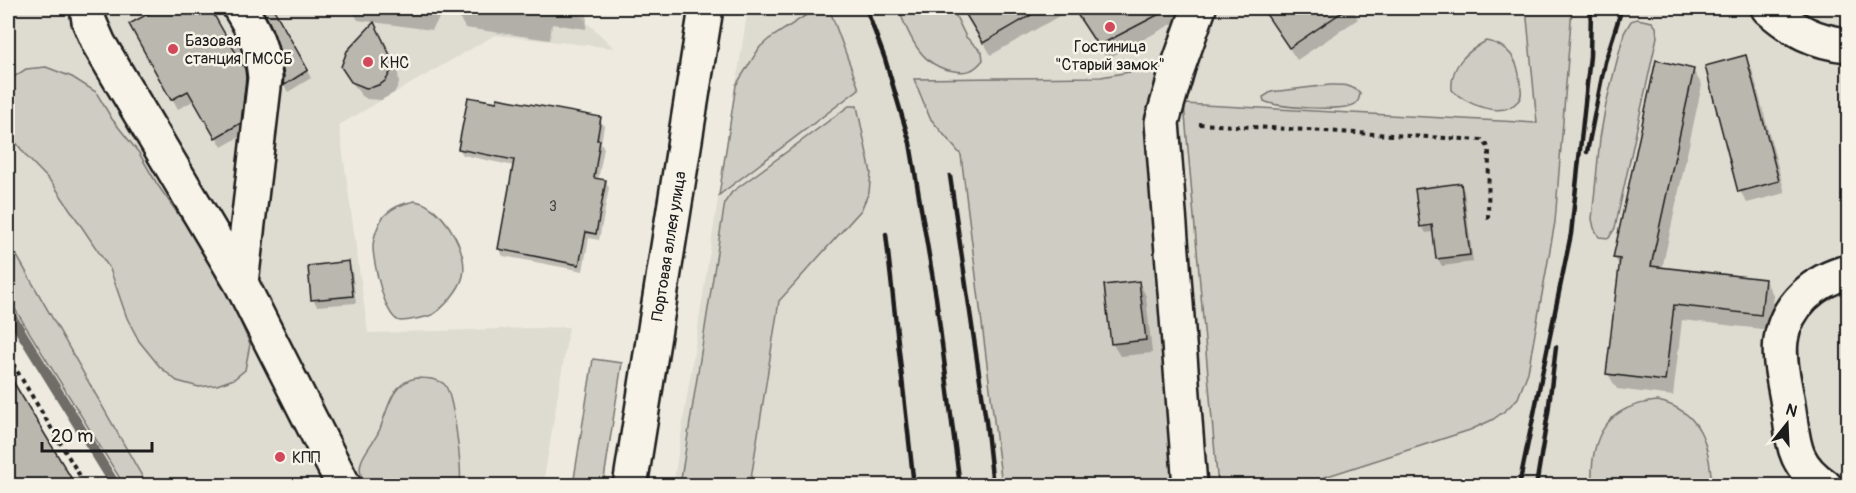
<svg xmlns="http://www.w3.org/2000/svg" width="1856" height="493" viewBox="0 0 1856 493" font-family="Pangolin,sans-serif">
  <rect width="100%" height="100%" fill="#eeeae0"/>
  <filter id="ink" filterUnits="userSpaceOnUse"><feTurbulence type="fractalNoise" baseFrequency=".0167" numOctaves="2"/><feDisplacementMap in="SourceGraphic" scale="12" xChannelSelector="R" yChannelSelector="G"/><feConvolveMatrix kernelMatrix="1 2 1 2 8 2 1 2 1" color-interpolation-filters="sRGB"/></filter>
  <g filter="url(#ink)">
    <path fill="#dedbd1" d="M8,8H578V14L614,48L495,35L339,125L368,333L569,327L543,485H147L8,240Z
      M748,8H1183V104L1220,8H1848V485L673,486Z"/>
    <path fill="#cfccc3" stroke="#767470" stroke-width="1.5" d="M817,8H829L859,89L719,195L736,85L760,47L769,39Z
      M898,8H952L966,37L982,52L983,60C974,71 968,73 954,71C920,67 909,35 898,8Z
      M1526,8H1572L1555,222L1528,372L1518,398L1506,410L1492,420L1470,430L1300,485H1222L1217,476L1184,104L1537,123Z
      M1637,19L1652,22L1656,27L1657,37L1615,228L1609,238L1599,237L1594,228L1592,219L1600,138L1606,104L1624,33L1631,21Z
      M1486,41C1509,45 1519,61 1520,83C1521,89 1523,96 1518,101C1502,120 1466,104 1452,90C1450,66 1466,52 1486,41Z
      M1163,66L1178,485H1002L961,155L930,118L914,79L1101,77Z
      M46,67L72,77L96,92L112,119L139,153L157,184L202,248L218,281L227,292L250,344L245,370L234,379L217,385L199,387L177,381L160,367L139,341L127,318L110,269L53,184L27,157L8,132V85L15,76L26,69Z
      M1330,85C1342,85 1352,84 1360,94C1359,99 1358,103 1353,105C1338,111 1278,108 1264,101L1263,97L1271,92Z
      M849,106H857L871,173L869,192L861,210L779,301L750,485H680L725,202L732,192Z
      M415,201C419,202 424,203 428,206C448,217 468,253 463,276C460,289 444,308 432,315C427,317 407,321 401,321C385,321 373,261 373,247C373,238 379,220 386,214C394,206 405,203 415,201Z
      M8,240L147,485H124L8,298Z
      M593,359L622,363L603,485H573Z
      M416,378C424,378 437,378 444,384C454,393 462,470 460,485H365C351,460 371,450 380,429C388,409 391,383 416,378Z
      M1658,401C1702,411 1709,445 1712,485H1592C1590,436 1607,405 1658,401Z"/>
    <path fill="#0003" d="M162,8H209L232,49L238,46L243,56L249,73L246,133L222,147L195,100L178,109L131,25Z
      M351,8H445L432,30L358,20Z
      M458,8H588L586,29L552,24L550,40L465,28L457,13Z
      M963,8H1073L991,55Z
      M1074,8H1179L1185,17L1107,59Z
      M1262,8H1352L1358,19L1297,60Z
      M279,21L311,78L288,92L284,86L285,76Z
      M381,38L398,72L399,84L394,93L381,100L367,99L361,95L351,81Z
      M1745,57L1752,69L1785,193L1747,203L1740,191Z
      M1693,70L1702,85L1662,269L1765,281L1774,296L1770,330L1682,320L1673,396L1617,389L1608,374L1620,267L1615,258Z
      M600,119L604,126L601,143L604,148L598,180L605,181L609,188L599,240L589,238L583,271L503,256L499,249L514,166L463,155L459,149Z
      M1460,184L1464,191L1473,262L1442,266L1438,259L1434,232L1426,233L1422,226Z
      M348,263L352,270L356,303L317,306L313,299Z
      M1139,282L1146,296L1152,353L1120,356L1112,343Z
      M8,376L74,486H8Z"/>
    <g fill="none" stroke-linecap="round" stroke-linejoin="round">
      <path stroke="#6f6d69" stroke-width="10" d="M8,311L116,486"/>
    </g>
    <path fill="#bab7af" stroke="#1c1c1c" stroke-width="1.5" d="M159,8H210L245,69L246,78L241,123L215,138L188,91L171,100L129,24Z
      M262,8H273L308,70L283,86L284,76L278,45L271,26Z
      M962,8H1043L983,43Z
      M1073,8H1171L1098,46Z
      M1262,8H1348L1289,48Z
      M374,22L391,57L392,69L386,80L381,84L373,87L366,88L351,82L341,67L347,51Z
      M1746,55L1779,181L1738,192L1705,66Z
      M1656,60L1694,69L1651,266L1765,279L1761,315L1674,305L1665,381L1606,374L1620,259L1613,258Z
      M468,97L497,102V98L601,117L597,140H600L594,178L606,180L596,234L586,232L579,265L498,249L514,160L458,149Z
      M1461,183L1470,255L1436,259L1432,225L1420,227L1415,189Z
      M349,261L353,296L311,300L308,266Z
      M1139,281L1146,340L1111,344L1104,285Z
      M8,373L76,486H8Z"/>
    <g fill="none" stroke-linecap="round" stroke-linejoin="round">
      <g stroke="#1c1c1c" stroke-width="38">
        <path id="minor" d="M87,8L89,21L99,44L241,283L344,486
          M240,8C256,34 262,47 265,78L241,283
          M1768,8C1793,30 1815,42 1848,45
          M630,486L706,8
          M1190,486L1162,122L1178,67L1199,8
          M1825,486C1791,463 1794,441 1788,405C1785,384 1778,361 1781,340C1786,305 1815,280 1848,272"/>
      </g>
      <path stroke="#1c1c1c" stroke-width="4" stroke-dasharray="4.5 4.5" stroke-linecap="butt" d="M1199,124L1482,140L1487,145L1489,151L1488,219
        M8,356L86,486"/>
      <use href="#minor" stroke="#f7f3e8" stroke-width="33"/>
      <path stroke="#1c1c1c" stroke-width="4.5" d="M866,8L885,59L910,143L936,297L960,486
        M1587,152L1605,62L1622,8
        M950,176L986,421L993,486
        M886,234L914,486
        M1519,486L1571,234L1590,56L1591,8
        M1536,486L1548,413L1556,347"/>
    </g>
  </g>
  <g fill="#d1495b" stroke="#f7f3e8" stroke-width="2">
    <circle cx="1110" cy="27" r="6"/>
    <circle cx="173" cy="49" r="6"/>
    <circle cx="368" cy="62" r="6"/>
    <circle cx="280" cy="457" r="6"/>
  </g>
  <g text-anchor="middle" stroke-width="5" stroke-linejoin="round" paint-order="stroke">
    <g font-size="14" fill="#444341">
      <text x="553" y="211">3</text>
    </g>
    <g font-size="16" fill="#1c1c1c" stroke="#f7f3e8" text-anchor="start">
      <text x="185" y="46">Базовая<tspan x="185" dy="18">станция ГМССБ</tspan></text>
      <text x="1110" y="52" text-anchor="middle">Гостиница<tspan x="1110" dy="18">"Старый замок"</tspan></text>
      <text x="380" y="68">КНС</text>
      <text x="292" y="463">КПП</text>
    </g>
    <g font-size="16" fill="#1c1c1c" stroke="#f7f3e8">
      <text transform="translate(668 246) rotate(-81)" y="6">Портовая аллея улица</text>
    </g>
  </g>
  <rect width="1856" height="493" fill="none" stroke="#f7f3e8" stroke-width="30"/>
  <rect x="15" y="15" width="1826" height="463" fill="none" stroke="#1c1c1c" stroke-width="2" filter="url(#ink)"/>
  <g transform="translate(1787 424) rotate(18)" stroke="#f7f3e8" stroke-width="4.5" paint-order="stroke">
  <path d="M0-4.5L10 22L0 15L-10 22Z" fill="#1c1c1c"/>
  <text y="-9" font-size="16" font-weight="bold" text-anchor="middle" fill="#1c1c1c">N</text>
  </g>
  <path d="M42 442v9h110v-9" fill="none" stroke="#1c1c1c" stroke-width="3"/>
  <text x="51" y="442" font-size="18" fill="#1c1c1c" stroke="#f7f3e8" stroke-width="4.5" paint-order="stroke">20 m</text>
</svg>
